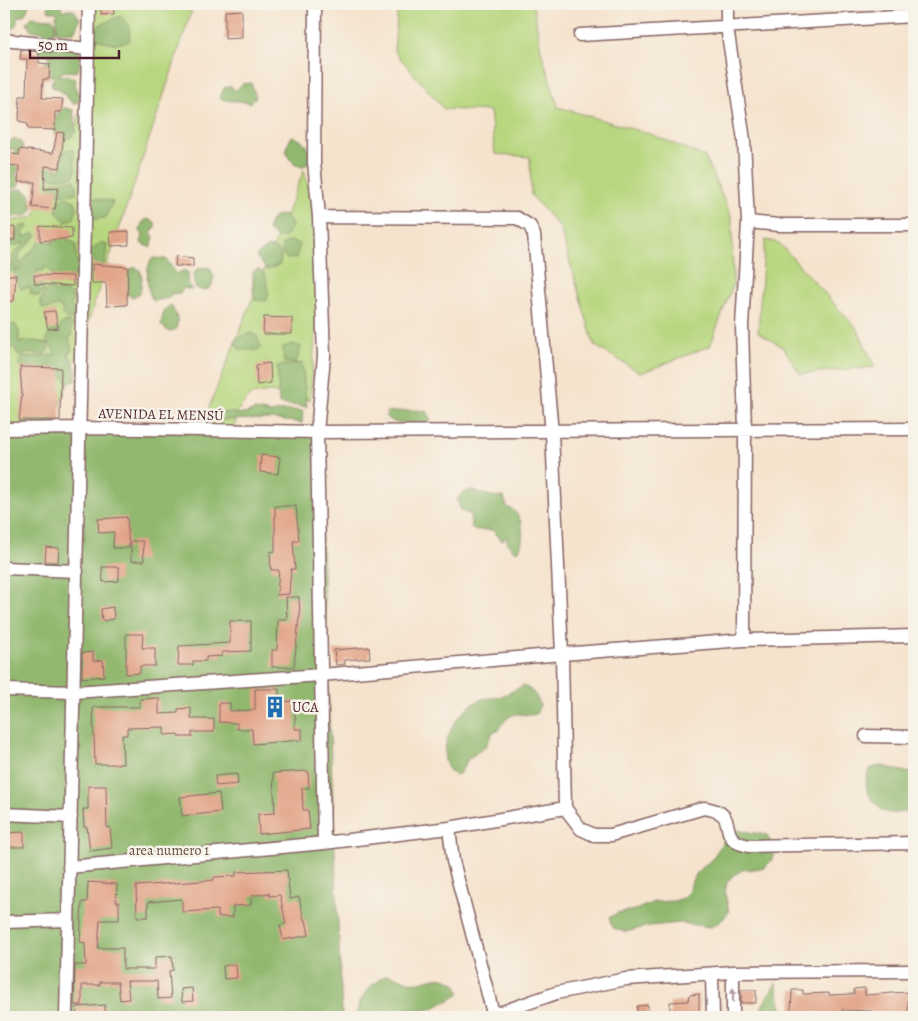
<svg xmlns="http://www.w3.org/2000/svg" width="918" height="1021" viewBox="0 0 918 1021" font-family="Alegreya,serif">
  <rect width="100%" height="100%" fill="#f7f3e8"/>
  <filter id="ink" filterUnits="userSpaceOnUse"><feTurbulence type="fractalNoise" baseFrequency=".02" numOctaves="2"/><feDisplacementMap in="SourceGraphic" scale="10" xChannelSelector="R" yChannelSelector="G"/><feConvolveMatrix kernelMatrix="1 2 1 2 8 2 1 2 1" color-interpolation-filters="sRGB"/></filter>
  <filter id="wash" filterUnits="userSpaceOnUse"><feTurbulence type="fractalNoise" baseFrequency=".0096" numOctaves="4" result="noise"/><feDisplacementMap in="SourceGraphic" scale="20" xChannelSelector="R" yChannelSelector="G"/><feGaussianBlur stdDeviation="1.12" result="paint"/><feColorMatrix in="noise" values="0 0 0 0 0 0 0 0 0 0 0 0 0 0 0 0 0 1.4 0 .05"/><feComposite in="paint" operator="in"/></filter>
  <g filter="url(#wash)">
    <rect width="100%" height="100%" fill="#f5e3cd"/>
    <path fill="#b7d77f" stroke="#807b55" d="M92,4H194L53,428L200,430L304,170L321,234L318,303L310,400L271,392L250,395L238,410L227,460L4,1017V222L35,217L38,203L36,173L77,124L82,103Z
      M398,4H533L541,50L558,107L653,135L705,157L732,218L733,285L710,346L641,373L594,345L560,228L531,195L530,157L495,154L490,111L444,109L394,51Z
      M766,240L779,243L858,330L875,367L800,374L783,347L758,332L764,250Z"/>
    <path fill="#91b86e" stroke="#6e6c4c" d="M4,4H29L27,11L23,16H18L16,26L12,30L4,26Z
      M48,4H61V10H74L80,19L74,32L57,33L56,15L58,13L48,10Z
      M120,16C129,23 131,29 129,41C115,46 106,43 93,37V28Z
      M32,17L46,19L51,18L55,21V31L48,35L43,32L31,30L27,22Z
      M76,44C80,55 82,61 77,72L65,71L58,75L69,76L75,78L76,90L81,96L77,102L73,104L59,89L52,87V80L56,76H48L45,62L49,60L50,55L42,54L38,48Z
      M251,83L256,97L250,103C239,99 229,103 220,98L224,88L231,86L235,91L242,84Z
      M65,108L73,110L76,132L70,138H63L55,134L53,123L60,109Z
      M292,136C308,143 311,147 308,164L301,167C285,159 283,151 292,136Z
      M15,139L20,141L23,146L22,172L17,171L15,175L21,179L18,186L4,193V162C12,161 14,156 16,148L4,152V144Z
      M68,149L74,151C73,160 77,167 74,176L69,178H50L46,169L50,165H55L58,171L62,168L58,162L59,156Z
      M74,179L77,185L76,193C66,197 52,194 47,184C57,181 65,183 74,179Z
      M17,189L24,190L30,194L32,211L26,216H17L4,219V196Z
      M90,197L113,202L105,218L95,219L89,216Z
      M60,198H68L75,201L77,208L74,218L66,222L56,212Z
      M285,215L290,221L292,226L285,237L278,238L268,230L270,221L276,216Z
      M147,219L155,222V228L151,232L154,237L151,247L146,246L141,243L143,235L140,231L142,223Z
      M27,225L28,228L23,233L25,237L34,233L37,235L20,253L19,265L15,271L22,266L21,263L43,238L52,244L55,237L63,236L76,244V257L80,268L77,275L65,278H56L45,266L43,271H37V279L44,289L39,297L31,294L30,287L21,289L14,278L15,271L4,273V269L13,265V255L25,242L14,246L4,243V238L12,242L20,227Z
      M289,241L300,244L296,258L287,259L283,255L281,246Z
      M102,242L107,245L104,268L98,267L89,252Z
      M268,247L276,249L281,255L280,264L267,270L256,256Z
      M153,258L166,259L177,274L184,270L189,273L187,279L192,290L183,288L180,294L173,293L169,298L153,301C147,291 144,267 153,258Z
      M135,267L140,270L142,278L140,294L133,297L124,293L125,273Z
      M203,267L210,268L214,277L211,287L204,291L196,288L194,283V274L197,269Z
      M258,269C271,276 264,282 269,294L266,301L256,300L255,301L253,291V272Z
      M51,288L56,292C63,289 68,291 73,297L71,306L76,310L77,314L72,320L65,318L62,314L63,309L57,306L47,309L42,308L40,301L43,297L44,292Z
      M171,305L178,320L176,329L169,332L161,325L164,310Z
      M69,322L73,325L71,328L72,336L69,338L72,350L68,353L76,369V381L67,383L58,370H31L18,364L21,357H41L56,354L46,339L51,331L59,329L62,323Z
      M15,324L19,331V343C26,340 42,341 48,344V350L44,355L28,353L19,356L16,352L15,347L8,349L4,346V342L9,339L7,332L9,326Z
      M251,333L257,336L261,348L257,350H240L235,342L238,338Z
      M293,344L301,347L296,363L284,362L283,347Z
      M302,363L307,407L279,404L277,366Z
      M255,410L270,413L288,410L303,411L302,423L271,419L218,420L219,412L245,414Z
      M417,410L427,412L431,421L425,425L394,422L386,417L387,412Z
      M4,428L317,432L342,1017H4Z
      M472,490L490,496L504,497L507,507C523,511 526,537 519,550L515,552L508,544L506,536L502,541L493,530H476L471,527L470,513H465L461,510L457,500C461,494 465,491 472,490Z
      M523,686C532,689 537,696 540,705L536,714C522,718 517,708 505,721C502,724 500,726 498,731L493,732L485,747L468,759L460,773L456,775C437,766 446,738 454,724C459,715 471,704 480,700C485,697 492,699 498,697C507,695 515,689 523,686Z
      M882,766L914,774V810C905,811 891,816 883,811C880,810 878,805 875,803C865,792 863,780 871,768Z
      M736,830L767,835L775,851L771,861L764,868L742,870L734,875L727,882L725,893L729,912L721,921L711,927L680,923L649,926L625,932L613,928L609,918L617,913L635,910L654,902L674,901L683,898L689,891L692,881L697,873L703,866L711,861L727,835Z
      M387,975C397,976 401,980 410,982C426,985 436,971 453,982C458,985 459,989 459,995L431,1009L420,1011L405,1010L393,1017H357C357,999 371,983 387,975Z
      M776,983L783,1013L786,1017H765L761,1008Z"/>
    <g id="blocks">
      <path fill="#e2a488" d="M107,4H113L114,14L101,15V5Z
        M242,10V38L225,39V11Z
        M21,50L39,52V63L50,64L49,79H43L42,98L63,99L61,112H55V130L28,129L27,123L19,121L20,96H26L27,59H20Z
        M57,132L64,133L60,168L45,166L44,189L58,188L55,209L32,207L35,182H18L19,166L4,165V152L19,155L20,149L53,153Z
        M40,226L72,228V238L40,241Z
        M15,227V240H4V228Z
        M129,231V245L111,246L110,232Z
        M176,256L193,258V267L175,266Z
        M92,264L128,267L127,305L107,306L106,283H92Z
        M4,275H16L14,301L4,302Z
        M34,275L73,276V286L35,284Z
        M55,311L58,328L48,329L44,312Z
        M264,317L292,318V334H263Z
        M270,363L271,383L257,385L256,365Z
        M20,367L61,368L60,420H19L22,394Z
        M261,455L280,457L278,474L260,472Z
        M275,506H296L299,541H293L295,569H291L289,594L277,595L279,570H271L270,552L275,551Z
        M127,517L129,548H113L114,532L99,533L98,519Z
        M131,541H143L144,561H131Z
        M46,547L59,548L58,562H45Z
        M102,567H119V581L103,582Z
        M286,597H299L300,618H299L294,667H272V650H277L278,620H287Z
        M113,607L114,619L102,621L101,609Z
        M230,621H251V651L222,652V656L206,657V661H193V665H178L179,646L230,643Z
        M126,634H143L142,648H155V666H140V673L126,674Z
        M369,647L370,658L345,660V664L336,665L334,650Z
        M93,652V661L103,660L104,676L82,678V653Z
        M255,689H279V702L295,701V729H302V740L253,744L252,729H237V723L219,722V703H230V711L255,710Z
        M159,698V714L178,713V709L191,708V719H214V732H192V737H179L178,734L164,735V727L127,728V735H122L123,764H95L93,707H140V699Z
        M308,771L309,788H302L303,810H308L310,829L259,834L258,814L275,813L273,773Z
        M237,774L238,784L216,786L215,776Z
        M88,786H106L107,828L110,827L112,848L90,851L87,827H84L83,809H88Z
        M219,793L221,812L182,816L180,797Z
        M24,832V847H4V833Z
        M287,870L290,899L299,897L304,920H306L309,935L283,940L280,925L286,924L280,895L269,896V893L251,896V905L233,906V917H218V910L182,912V899L148,902V917H137L136,886L214,880V877L236,876V872Z
        M88,882L117,884L116,902H119V920H100L98,948H123V969H155V957L172,956L173,970L169,971L171,998L158,999L157,981H127L129,999L120,1000L118,982H100V985H82V1005H74L75,965H86L85,943L80,942L82,902H87Z
        M236,964L237,978L224,979L223,966Z
        M192,988L193,1001L182,1002L181,989Z
        M865,988V995L908,992V1015L883,1014V1017L872,1016V1011L842,1010V1017H830L831,1015H817V1013L791,1012L792,990H803V994L829,993V995L854,994V989Z
        M741,990H756V1003H741Z
        M699,994V1017H670V1002L688,1001L689,995Z
        M105,1005V1017H77L76,1007Z
        M648,1005V1017H637V1006Z"/>
    </g>
  </g>
  <g filter="url(#ink)">
    <use href="#blocks" fill-opacity="0" stroke="#866464" stroke-width="1"/>
    <g fill="none" stroke-linecap="round" stroke-linejoin="round">
      <g stroke="#866464" stroke-width="15">
        <path id="minor" d="M315,4L314,162L319,217L324,356L317,432L324,843
          M727,4V27L744,140L748,222L779,225H914
          M580,35L914,16
          M4,40L88,49
          M319,217L517,218L530,226L534,235L552,433L562,654L565,808
          M4,429L81,428L317,432L914,429
          M4,568L77,571
          M744,640L745,430L742,326L748,222
          M4,690L74,692L321,675L562,654L744,640L914,636
          M866,736L914,737
          M4,814L71,817
          M449,828L453,861L494,1017
          M69,867L324,843L449,828L565,808L581,829L594,835H611L704,808C739,813 719,831 737,842C740,844 745,845 749,846L914,843
          M4,922L68,920
          M712,974L713,1017
          M66,1017L89,4
          M488,1017L556,993L626,979L733,972L914,971
          M733,1017V972"/>
      </g>
      <use href="#minor" stroke="#fff" stroke-width="12"/>
    </g>
    <defs><path id="oneway-solid" d="M-6-.8H1V-3.2L6.5 0L1 3.2V.8H-6Z" transform="scale(1.25)"/></defs>
    <use fill="#ae9aa0" href="#oneway-solid" transform="translate(733 995) rotate(-90)"/>
  </g>
  <defs>
    <g id="building-bare" transform="scale(1.725)"><path d="M-4-6H4V6H1V3H-1V6H-4ZM-2.5-4.3h1.7v1.8h-1.7ZM.8-4.3h1.7v1.8H.8ZM-2.5-1h1.7V.8h-1.7ZM.8-1h1.7V.8H.8Z" fill="#1f6fb2" stroke="#f7f3e8" stroke-width="2.5" paint-order="stroke"/></g>
  </defs>
  <g fill-rule="evenodd">
    <use href="#building-bare" x="275" y="707"/>
  </g>
  <g text-anchor="middle" stroke-width="5" stroke-linejoin="round" paint-order="stroke">
    <g font-size="14" fill="#4a1f2b" stroke="#f7f3e8">
      <text transform="translate(161 414) rotate(1)" y="5">AVENIDA EL MENSÚ</text>
    </g>
    <g font-size="14" fill="#4a1f2b" stroke="#f7f3e8" text-anchor="start">
      <text x="292" y="712">UCA</text>
    </g>
    <g font-size="14" fill="#654d40" stroke="#f7f3e8">
      <text x="169" y="855">area numero 1</text>
    </g>
  </g>
  <rect width="918" height="1021" fill="none" stroke="#f7f3e8" stroke-width="20"/>
  <path d="M30 50v8h89v-8" fill="none" stroke="#4a1f2b" stroke-width="2.5"/>
  <text x="38" y="50" font-size="15" fill="#4a1f2b" stroke="#f7f3e8" stroke-width="4" paint-order="stroke">50 m</text>
</svg>
